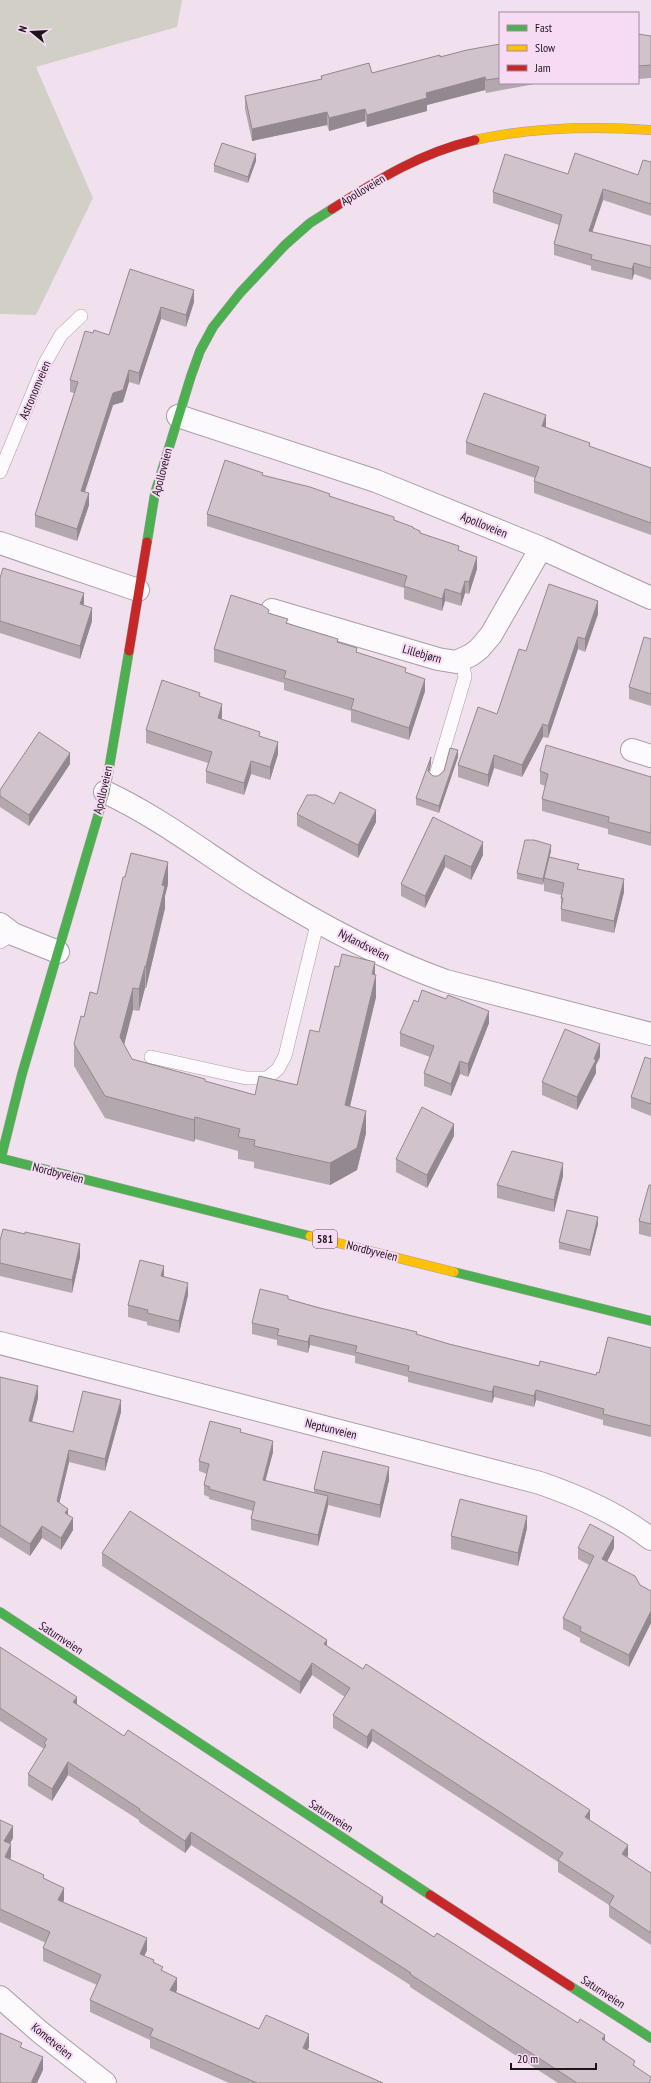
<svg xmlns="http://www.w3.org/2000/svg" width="651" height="2083" viewBox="0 0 651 2083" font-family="'PT Sans Narrow',sans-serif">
  <rect width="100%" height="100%" fill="#f1e1ef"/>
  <path fill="#d2d0c6" d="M0,0H182L177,27L36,67L93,198L36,315L0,314Z"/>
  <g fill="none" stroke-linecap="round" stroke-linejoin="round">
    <g stroke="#a99da8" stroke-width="14">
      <path id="lane" d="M0,472L45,363L61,335L81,316
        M436,775L465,677L462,659
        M0,942L13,934
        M151,1057L246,1078H267L278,1069L285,1056L318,920"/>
    </g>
    <g stroke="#a99da8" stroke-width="24">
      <path id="street" d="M178,416L376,481L541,548L651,598
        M0,543L138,590
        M272,610L438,659L456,662L471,655L479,649L491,635L541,548
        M632,750L651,756
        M105,792C159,817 206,854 257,886C315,922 381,958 446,981L651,1034
        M0,924L13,934L58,952
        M0,1343L540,1483C580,1497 617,1513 651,1539
        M0,1997L40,2032L105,2083"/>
    </g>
    <g stroke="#a99da8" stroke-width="10">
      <path id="fast" d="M147,542L155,493L191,376L200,351L213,327L240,293L285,245L310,223L332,209
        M0,1158L310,1236
        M1,1158L22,1074L105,792L129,651
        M454,1272L651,1321
        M0,1612L430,1895
        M570,1986L651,2038"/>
    </g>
    <g stroke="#a99da8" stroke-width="10">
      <path id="slow" d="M475,140C533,127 592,126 651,130
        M310,1236L454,1272"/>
    </g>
    <g stroke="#a99da8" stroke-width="10">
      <path id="jam" d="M332,209C379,179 420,153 475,140
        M129,651L147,542
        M430,1895L570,1986"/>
    </g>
    <use href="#lane" stroke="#fdfafd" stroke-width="13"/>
    <use href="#street" stroke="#fdfafd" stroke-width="22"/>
    <use href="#fast" stroke="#4caf50" stroke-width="9"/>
    <use href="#slow" stroke="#ffc107" stroke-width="9"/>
    <use href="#jam" stroke="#c62828" stroke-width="9"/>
  </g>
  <path fill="#b4a8af" d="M638,34L651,36V90V78L638,79Z
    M500,44V83H540L486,93L485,90L427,105V111L367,127L365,121L329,131L327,125L252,141L245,109V96L321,79V76L372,73Z
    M256,161L248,183L214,172V165Z
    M651,162V216L603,200L592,232L651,246V280L634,274L632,280L591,270V266L554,255V244L559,225L493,203V192L568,174L638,175Z
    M130,269L194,302L186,327L161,319L139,385L129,382L123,402L113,405L85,492L89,505L77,541L35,527V515L74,393L70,392V380L93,333L109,335Z
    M546,426V427L590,447L651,468V535L534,493V481L535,478L466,454V442Z
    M263,476L330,496L394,520L413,528L420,533L459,551L477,569L469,594L465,593L461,606L445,601L442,611L404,599V588L207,526V514Z
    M0,578L84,606L92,621L80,659L0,633Z
    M269,613L288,623L338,642L357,653L406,673L425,691L409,740L351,722V711L284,690V683L214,662V649Z
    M598,614L585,652L578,649L548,738L543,737L522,777L494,768L488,787L458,777V765L497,714L526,651Z
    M651,639V706L629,699V687Z
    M200,696L222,717L221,720L260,736L278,754L270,780L251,774L244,795L206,783V771L208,763L146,743V730Z
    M458,757L439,813L416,805V798L431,764L429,772L433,776H438Z
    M70,764L29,826L0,807V790Z
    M540,771L651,777V846L608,834V829L542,811V799L545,786L540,784Z
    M334,804L376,822L358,858L297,826V814Z
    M433,817L483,855L471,880L445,867L425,908L401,896V884Z
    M551,851L549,857L579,869L624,892L614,933L561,921V895L544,891V880L543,885L517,879V873Z
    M168,884L165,896V908L146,988H145L139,1011L133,1010L124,1045L132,1059L205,1082L255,1095L297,1085L319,1032L375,975L376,997L350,1106L366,1133L357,1170L330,1185L254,1168V1162L238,1159V1151L195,1139L194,1142L105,1118L74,1066V1044L84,1017L97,994Z
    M418,1002L489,1023L468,1077L460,1074L451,1096L424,1086V1073L430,1057L400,1046V1033Z
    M600,1057L596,1065V1073L577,1110L542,1095V1082Z
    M651,1059V1116L631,1108V1097Z
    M454,1136L427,1188L396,1172V1159Z
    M563,1176L554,1212L497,1198V1185Z
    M651,1185V1237L639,1234V1221Z
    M598,1224L590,1256L559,1249V1242Z
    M0,1240L80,1257L72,1293L0,1276Z
    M164,1276L188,1295L179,1333L147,1325V1322L128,1317V1305Z
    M288,1299L449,1344L539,1366L596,1375L599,1373L651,1348V1437L603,1425V1420L536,1400L534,1407L494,1397L492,1403L408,1382V1377L355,1363V1356L310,1345L308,1353L277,1345V1340L252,1334V1323Z
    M0,1377L38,1398L32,1422L73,1432L121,1412L105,1471L69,1462L59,1503L68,1515L73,1530L61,1550L42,1538L30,1556L0,1537Z
    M241,1432L273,1452L265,1481L314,1493V1489L389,1480L380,1518L328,1505L318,1546L251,1530V1519L253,1511L209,1499V1497L204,1495V1485L207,1474L199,1471V1461Z
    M527,1528L518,1566L451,1549V1536Z
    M578,1548H614L607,1562L640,1585L651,1591V1623L629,1667L580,1642V1638L563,1629V1618L589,1565L578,1559Z
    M102,1553L327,1646L590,1820L628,1858L651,1873V1945L609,1917V1905L558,1872V1862L372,1741L367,1749L333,1728V1715L345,1697L312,1675L300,1694L102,1566Z
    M0,1647L77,1705L124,1736L434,1937L605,2041L635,2066L651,2083H558L410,1987V1985L191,1845L185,1853L139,1822V1820L68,1775L52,1801L28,1786V1774L44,1749L0,1721Z
    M0,1820L13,1838L10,1844L11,1857L10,1859L44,1879L64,1900L63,1902L147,1950L144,1956L154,1962L163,1971L177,1990L176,1992L259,2029L309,2047L307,2050L383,2083H229L150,2048V2040L90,2012V2000L97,1985L43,1961V1948L46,1943L0,1922Z"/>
  <path fill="#92888f" d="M485,77V90L427,105V111L367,127V115L426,93Z
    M365,109V121L329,131V118Z
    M327,112V125L252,141V129Z
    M256,154V161L248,183V177Z
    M603,189V200L589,242V231Z
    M634,263V274L632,280V269Z
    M194,290V302L186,327V315Z
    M161,307V319L139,385V373Z
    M129,370V382L123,402L113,405L81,503V491L113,393Z
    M546,415V426L542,438V426Z
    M89,493V505L77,541V529Z
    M477,557V569L469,594V582Z
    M465,581V593L461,606V594Z
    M445,589V601L442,611V599Z
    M84,593V605L80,604Z
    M598,601V614L585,652V639Z
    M92,608V621L80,659V646Z
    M578,637V649L548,738V726Z
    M425,679V691L409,740V728Z
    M222,704V717L218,731V718Z
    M543,724V737L522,777V765Z
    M278,742V754L270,780V767Z
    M458,750V757L439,813V806Z
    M70,753V764L29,826V815Z
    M494,755V768L488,787V775Z
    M431,757V764L428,777V771Z
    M251,761V774L244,795V783Z
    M376,810V822L358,858V845Z
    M483,842V855L471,880V867Z
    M551,845V851L543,885V879Z
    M445,855V867L425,908V896Z
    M168,862V884L165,896V908L146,988V966L162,885Z
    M624,879V892L614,933V921Z
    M375,962V980L376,975V997L345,1127V1105Z
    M145,966V988L139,1011V989Z
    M133,988V1010L120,1060V1037Z
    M489,1011V1023L468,1077V1064Z
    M600,1044V1057L596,1065V1073L577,1110V1097Z
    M460,1061V1074L451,1096V1084Z
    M366,1111V1133L357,1170L330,1185V1163Z
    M195,1117V1139L194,1142V1120Z
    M454,1124V1136L427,1188V1175Z
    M563,1163V1176L554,1212V1200Z
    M598,1217V1224L590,1256V1250Z
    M80,1244V1257L72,1293V1280Z
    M164,1266V1278L161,1276Z
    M188,1283V1295L179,1333V1321Z
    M310,1335V1345L308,1353V1342Z
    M38,1386V1398L29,1433V1421Z
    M494,1386V1397L492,1403V1392Z
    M536,1390V1400L534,1407V1396Z
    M121,1400V1412L105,1471V1459Z
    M273,1441V1452L263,1490V1480Z
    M69,1450V1462L57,1513V1501Z
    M389,1467V1480L380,1518V1505Z
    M328,1496V1506L318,1546V1535Z
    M68,1509V1521L65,1513Z
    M527,1516V1528L518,1566V1553Z
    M73,1518V1530L61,1550V1538Z
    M42,1526V1538L30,1556V1544Z
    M614,1537V1548L602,1571V1559Z
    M651,1611V1623L629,1667V1655Z
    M327,1640V1652L324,1644Z
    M312,1663V1675L300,1694V1682Z
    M77,1697V1710L73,1702Z
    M372,1729V1741L367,1749V1737Z
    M68,1762V1775L52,1801V1789Z
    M590,1810V1822L585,1817Z
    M13,1826V1838L4,1853V1841Z
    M191,1832V1845L185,1853V1841Z
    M11,1844V1857L5,1869V1857Z
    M628,1845V1857L622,1854Z
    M64,1888V1900L58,1913V1900Z
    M383,1897V1910L380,1902Z
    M147,1938V1950L140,1966V1954Z
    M177,1978V1990L170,2002V1990Z
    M309,2034V2047L303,2060V2048Z
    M605,2035V2047L602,2039Z
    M43,2057V2070L37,2083H31Z"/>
  <path fill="#d1c3cc" stroke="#92888f" d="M638,34L651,36V65L638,66Z
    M500,44V78L486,80L485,77L426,93L427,98L367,115L365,109L329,118L327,112L252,129L245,96L322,79L321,76L369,63L372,73L440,55V57L467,50Z
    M222,143L256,154L248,177L214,165Z
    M575,153L638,175L643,160L651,162V204L603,189L589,231L651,246V268L634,263L632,269L591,259L592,255L554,244L562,215L493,192L505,154L568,174Z
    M130,269L194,290L186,315L161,307L139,373L129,370L123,390L113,393L81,491L89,493L77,529L35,515L78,382L70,380L85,331L93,333L94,330L109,335Z
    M484,393L546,415L542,426L590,443L589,446L651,468V523L534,481L539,467L466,442Z
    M225,460L263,473L262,475L310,487L330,494L329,496L394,517V520L413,527V528L420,531V533L459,546L458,550L477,557L469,582L465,581L461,594L445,589L442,599L404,586L407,576L207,514Z
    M3,568L84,593L80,604L92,608L80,646L0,621V578Z
    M549,584L598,601L585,639L578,637L548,726L543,724L522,765L494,755L488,775L458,765L478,707L497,714L519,649L526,651Z
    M231,595L262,605L269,610L268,613L288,619L286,623L338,639L337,642L357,648L356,652L406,668L405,672L425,679L409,728L351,709L354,699L284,678L286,671L214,649Z
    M644,637L651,639V694L629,687Z
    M162,680L200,693L199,696L222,704L218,718L260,732L259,736L278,742L270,767L251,761L244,783L206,771L212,752L146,730Z
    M39,732L70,753L29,815L0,796V790Z
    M546,745L651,777V833L608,822L609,817L542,799L548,774L540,771Z
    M450,748L458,750L439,806L416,798L431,757L428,771L433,776H438L444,771Z
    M340,792L376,810L358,845L297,814L307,795H316L334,804Z
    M433,817L483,842L471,867L445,855L425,896L401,884Z
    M525,840H534L551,845L543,879L517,873Z
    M131,853L168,862L162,885L165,886L146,966H145L139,989L133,988L120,1037L132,1059L205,1079V1081L255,1095L259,1076L297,1085L310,1030L319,1032L335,966L339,967L342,954L375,962L372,974L376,975L345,1105L366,1111L357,1148L330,1163L254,1146L255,1140L238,1137L240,1129L195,1117L194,1120L105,1096L74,1044L81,1016L84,1017L90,992L97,994L123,877H125Z
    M549,857L579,864L577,869L624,879L614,921L561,909L563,898H561L564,883L544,878Z
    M422,990L446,999L448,995L489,1011L468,1064L460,1061L451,1084L424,1073L434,1046L400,1033L414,1000L418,1002Z
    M565,1029L600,1044L594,1059L596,1060L577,1097L542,1082Z
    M645,1057L651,1059V1104L631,1097Z
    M422,1107L454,1124L427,1175L396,1159Z
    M512,1151L563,1163L554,1200L497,1185Z
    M649,1185H651V1224L639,1221Z
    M567,1210L598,1217L590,1250L559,1242Z
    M3,1229L25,1234V1232L80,1244L72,1280L0,1263V1240Z
    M140,1260L164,1266L161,1276L188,1283L179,1321L147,1313L148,1310L128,1305Z
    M260,1289L288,1296V1299L316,1307L417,1332L416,1334L449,1344L539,1366L540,1361L596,1375L597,1372L599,1373L608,1337L651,1348V1426L603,1414L604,1409L536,1390L534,1396L494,1386L492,1392L408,1371L409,1366L355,1352L357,1346L310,1335L308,1342L277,1335L279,1329L252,1323Z
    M0,1377L38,1386L29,1421L73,1432L83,1391L121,1400L105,1459L69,1450L57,1501L68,1509L65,1513L73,1518L61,1538L42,1526L30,1544L0,1525Z
    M210,1421L241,1429L240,1432L273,1441L263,1480L328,1496L318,1535L251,1519L255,1502L209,1489L210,1487L204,1485L209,1464L199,1461Z
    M323,1451L389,1467L380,1505L314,1489Z
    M460,1499L527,1516L518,1553L451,1536Z
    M130,1511L327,1640L324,1644L363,1669L366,1664L590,1810L585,1817L628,1845L622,1854L651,1873V1933L609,1905L614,1896L558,1860L563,1853L372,1729L367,1737L333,1715L350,1688L312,1663L300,1682L102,1553Z
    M590,1524L614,1537L602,1559L635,1576L640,1585L651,1591V1611L629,1655L580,1631L581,1627L563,1618L594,1556L578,1548Z
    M0,1647L77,1697L73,1702L124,1736L128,1730L383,1897L380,1902L434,1937L437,1933L578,2023L580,2019L605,2035L602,2039L635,2061L633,2065L651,2077V2079L649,2083H577L410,1974L411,1973L191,1832L185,1841L139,1810L140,1809L68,1762L52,1789L28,1774L46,1745L44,1743L47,1739L0,1708Z
    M0,1820L13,1826L4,1841L11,1844L5,1857L44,1875L43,1878L64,1888L58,1900L147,1938L140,1954L154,1960L153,1962L163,1967L161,1970L177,1978L170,1990L259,2029L266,2015L309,2034L303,2048L383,2083H257L150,2036L153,2029L90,2000L101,1975L43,1948L50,1932L0,1909Z
    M0,2033L22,2043L20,2047L43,2057L31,2083H0Z"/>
  <g text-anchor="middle" stroke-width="4" stroke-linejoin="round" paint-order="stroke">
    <rect fill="#f7dbf5" stroke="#5e4f5d" stroke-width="1" x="313" y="1230" width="24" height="18" rx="3"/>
    <g font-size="11" font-weight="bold" fill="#1d131c">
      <text x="325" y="1243">581</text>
    </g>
    <g font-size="12" fill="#1d131c" stroke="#f7dbf5">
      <text transform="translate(363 190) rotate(-31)" y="4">Apolloveien</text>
      <text transform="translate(35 390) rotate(-67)" y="4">Astronomveien</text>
      <text transform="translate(162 472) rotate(-75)" y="4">Apolloveien</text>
      <text transform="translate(484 525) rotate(22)" y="4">Apolloveien</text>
      <text transform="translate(422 654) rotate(16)" y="4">Lillebjørn</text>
      <text transform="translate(103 790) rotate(-77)" y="4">Apolloveien</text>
      <text transform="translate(364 945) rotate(27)" y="4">Nylandsveien</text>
      <text transform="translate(58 1173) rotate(14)" y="4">Nordbyveien</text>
      <text transform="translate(372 1251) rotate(14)" y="4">Nordbyveien</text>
      <text transform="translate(331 1429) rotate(14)" y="4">Neptunveien</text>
      <text transform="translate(61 1638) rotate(33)" y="4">Saturnveien</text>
      <text transform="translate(331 1816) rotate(33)" y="4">Saturnveien</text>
      <text transform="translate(603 1992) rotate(33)" y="4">Saturnveien</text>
      <text transform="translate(52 2041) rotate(39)" y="4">Kometveien</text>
    </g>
  </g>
  <rect x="499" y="12" width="140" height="72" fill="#f7dbf5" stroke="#a08b9e"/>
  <rect x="507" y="25" width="20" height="6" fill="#4caf50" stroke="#a08b9e"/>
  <text x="535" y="32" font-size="12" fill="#1d131c">Fast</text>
  <rect x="507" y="45" width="20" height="6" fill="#ffc107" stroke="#a08b9e"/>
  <text x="535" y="52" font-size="12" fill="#1d131c">Slow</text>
  <rect x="507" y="65" width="20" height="6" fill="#c62828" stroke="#a08b9e"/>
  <text x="535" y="72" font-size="12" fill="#1d131c">Jam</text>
  <g transform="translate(32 32) rotate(288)" stroke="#f7dbf5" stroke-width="3" paint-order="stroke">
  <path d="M0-3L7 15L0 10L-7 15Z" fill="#1d131c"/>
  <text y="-6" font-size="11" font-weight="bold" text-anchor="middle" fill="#1d131c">N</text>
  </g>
  <path d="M511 2063v6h85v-6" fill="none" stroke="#1d131c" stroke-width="2"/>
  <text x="517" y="2063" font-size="12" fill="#1d131c" stroke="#f7dbf5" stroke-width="3" paint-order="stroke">20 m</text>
</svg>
